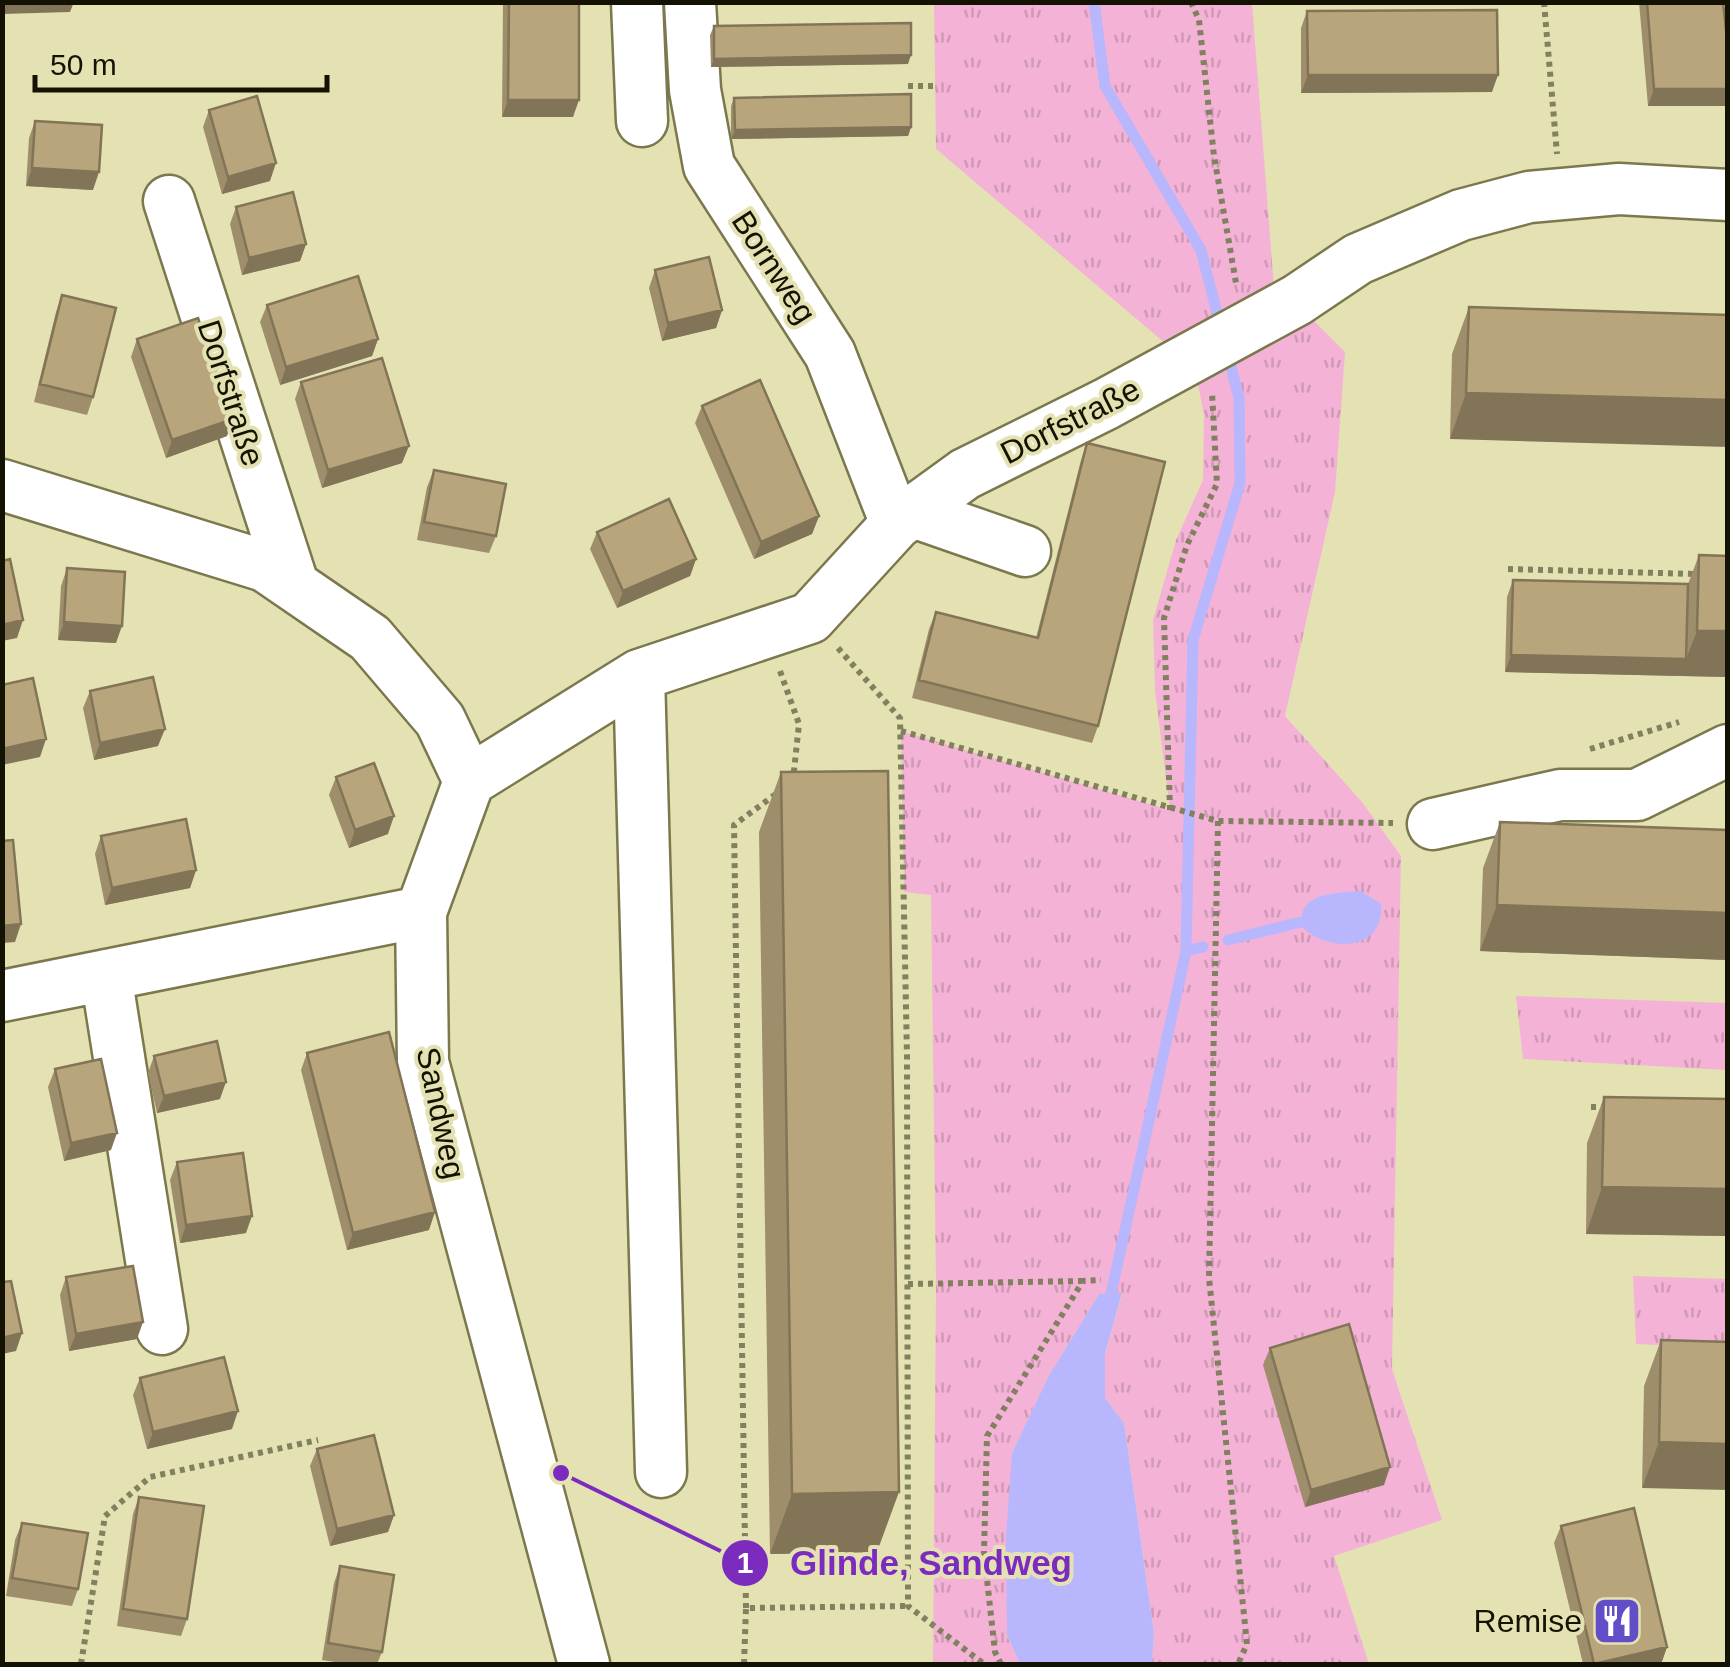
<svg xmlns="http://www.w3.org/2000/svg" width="1730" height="1667" viewBox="0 0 1730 1667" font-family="Arial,sans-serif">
  <defs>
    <pattern id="park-tufts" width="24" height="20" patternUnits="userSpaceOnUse" patternTransform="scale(2.5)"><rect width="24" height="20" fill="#f4b3d6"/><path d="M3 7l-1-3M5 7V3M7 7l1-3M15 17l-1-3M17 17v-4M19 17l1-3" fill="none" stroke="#d099b6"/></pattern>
  </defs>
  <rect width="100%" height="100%" fill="#e4e2b3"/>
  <path fill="url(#park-tufts)" d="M934,3H1252L1274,288L1166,344L936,149Z
    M1298,305L1345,352L1335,492L1285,716L1362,802L1401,856L1392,1369L1442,1520L1334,1556L1369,1664H1152L1154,1633L1124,1423L1105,1398V1355L1122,1294H1099L1048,1377L1012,1453L1007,1635L1020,1664H933L936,1285L931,895L904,892L901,731L1170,810L1155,691L1153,620L1176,540L1203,480L1204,415L1194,364Z
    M1516,996L1727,1003V1070L1523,1059Z
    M1633,1276L1727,1279V1348L1636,1344Z"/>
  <path fill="#b8b6fc" d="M1361,891L1381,904C1385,951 1330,953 1303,928C1294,892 1337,893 1361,891Z
    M1122,1293L1105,1354V1398L1124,1423L1154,1633L1152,1664H1020L1007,1635L1006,1536L1012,1453L1048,1377L1099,1294Z"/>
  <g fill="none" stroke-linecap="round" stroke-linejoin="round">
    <path stroke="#b8b6fc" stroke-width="11" d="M1094,2L1105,86L1201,250L1221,329
      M1228,940L1301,922
      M1186,951L1203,947
      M1111,1294L1186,951L1193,640L1240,483L1239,398L1227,352"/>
    <g stroke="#7b784e" stroke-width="55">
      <path id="minor" d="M637,2L642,121
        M690,2L695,90L709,166L830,354L896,524
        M169,201L293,584
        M2,485L265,566L370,638L440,720L469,781
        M913,512L1025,551
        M639,675L661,1472
        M1433,824L1560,795H1637L1728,750
        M106,975L162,1329
        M2,996L421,912
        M584,1664L423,1062L421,912L469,781L639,675L810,618L896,524L965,474L1106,404L1297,300L1358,259L1461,215L1529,197L1619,189L1728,195"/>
    </g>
    <path stroke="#81805f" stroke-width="6" stroke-dasharray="5 5" stroke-linecap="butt" d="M1191,2L1199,20L1214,156L1236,283
      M1544,2L1557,154
      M908,86H934
      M1508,569L1696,574
      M838,648L900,718L907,1056L908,1606L984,1664
      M780,671L799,724L793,780
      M901,731L1218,821L1393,823
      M1590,749L1679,722
      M1170,810L1164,618L1187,545L1217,484L1212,392
      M1218,821L1209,1278L1247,1644L1238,1664
      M1591,1107H1606
      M908,1284L1082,1281
      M746,1608L734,825L776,794
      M81,1664L105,1516L150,1477L318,1440
      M744,1664L746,1608L908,1606
      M1001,1664L995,1652L984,1552L987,1436L1083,1281L1101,1280"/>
    <use href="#minor" stroke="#fff" stroke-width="50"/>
  </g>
  <path fill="#9f8e6b" d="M503,2H579L573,117H502Z
    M1639,2H1723L1725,106H1648Z
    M1307,11L1492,92L1301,93V28Z
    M714,26L908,64L711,67L710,35Z
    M734,98L911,127L908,136L731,139V106Z
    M209,110L270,181L222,194L203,127Z
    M35,121L93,190L26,186L29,138Z
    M236,207L306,244L300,261L242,275L230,224Z
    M655,270L722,310L716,328L662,341L649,288Z
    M62,295L93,397L87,415L34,402L56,312Z
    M267,305L378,339L372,356L280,385L260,322Z
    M1469,307L1728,315L1450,439L1452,354Z
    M137,339L227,436L166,458L131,357Z
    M301,382L402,463L322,488L295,399Z
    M702,406L819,516L812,534L754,559L695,423Z
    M1087,443L1098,726L1092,743L912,698L929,629L936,612L1036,638L1081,460Z
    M434,470L496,536L489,553L417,540L427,487Z
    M597,532L696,559L690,576L617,608L590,549Z
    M1699,555L1728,556V677L1505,672L1507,597L1513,580L1688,584Z
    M67,568L116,643L58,640L61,586Z
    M90,691L158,746L94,760L83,708Z
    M781,772L877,1552L770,1554L759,832Z
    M336,777L388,834L349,848L329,795Z
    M1500,822L1728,830V960L1480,951L1483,868Z
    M101,836L196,870L190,888L105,905L95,854Z
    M307,1053L429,1230L347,1250L301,1070Z
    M154,1056L220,1099L157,1113L148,1073Z
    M55,1069L111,1150L64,1161L48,1087Z
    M1604,1097L1728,1099V1236L1586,1234L1587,1143Z
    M177,1162L246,1233L180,1243L170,1180Z
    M66,1277L137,1339L69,1351L60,1295Z
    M1661,1340L1728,1342L1642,1488L1644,1386Z
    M1270,1348L1384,1485L1305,1507L1263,1365Z
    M140,1378L232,1429L147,1449L133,1395Z
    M317,1449L394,1515L388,1532L330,1546L310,1466Z
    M139,1497L187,1619L181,1636L117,1626L133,1514Z
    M22,1523L78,1589L72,1606L6,1596L15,1540Z
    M1561,1526L1667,1647L1661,1664H1583L1554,1543Z
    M340,1566L382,1652L377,1664H347L322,1660L334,1583Z"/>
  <path fill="#827457" d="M2,2H74L70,12L2,14Z
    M911,55L908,64L711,67L714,59Z
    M1308,75H1498L1492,92L1301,93Z
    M1654,89H1728V100L1725,106H1648Z
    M508,100H579L573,117H502Z
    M911,127L908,136L731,139L735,130Z
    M276,163L270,181L222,194L228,177Z
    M32,168L99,172L93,190L26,186Z
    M306,244L300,261L242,275L249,258Z
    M722,310L716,328L662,341L668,323Z
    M378,339L372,356L280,385L286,367Z
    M1466,393L1728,400V447L1450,439Z
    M233,419L227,436L166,458L172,440Z
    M409,446L402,463L322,488L328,470Z
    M819,516L812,534L754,559L761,542Z
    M696,559L690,576L617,608L623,591Z
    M23,620L17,638L2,641V625Z
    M64,622L122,626L116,643L58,640Z
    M1697,631H1728V677L1505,672L1511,655L1686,659Z
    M165,729L158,746L94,760L100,743Z
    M46,739L40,757L2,765V749Z
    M394,816L388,834L349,848L355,830Z
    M196,870L190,888L105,905L112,888Z
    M1497,905L1728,913V960L1480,951Z
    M21,924L15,942L2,943V926Z
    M226,1082L220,1099L157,1113L164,1096Z
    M117,1133L111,1150L64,1161L71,1143Z
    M1602,1187L1728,1189V1236L1586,1234Z
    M435,1212L429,1230L347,1250L353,1233Z
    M252,1216L246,1233L180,1243L186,1225Z
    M143,1322L137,1339L69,1351L76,1334Z
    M22,1333L16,1351L2,1354V1338Z
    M238,1411L232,1429L147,1449L153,1432Z
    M1659,1442L1728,1444V1490L1642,1488Z
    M1390,1467L1384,1485L1305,1507L1311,1490Z
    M899,1492L877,1552L770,1554L792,1494Z
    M394,1515L388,1532L330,1546L337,1529Z
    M1667,1647L1661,1664H1596Z"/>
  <path fill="#b9a57c" stroke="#827457" stroke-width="2.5" d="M509,2H579V100H508Z
    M1647,2H1723L1728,49V89H1654Z
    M1497,10L1498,75H1308L1307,11Z
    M911,23V55L714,59V26Z
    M911,94V127L735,130L734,98Z
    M257,96L276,163L228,177L209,110Z
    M35,121L102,125L99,172L32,168Z
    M293,192L306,244L249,258L236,207Z
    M709,257L722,310L668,323L655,270Z
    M358,276L378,339L286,367L267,305Z
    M62,295L116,308L93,397L40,384Z
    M1469,307L1728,315V400L1466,393Z
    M198,318L233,419L172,440L137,339Z
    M382,358L409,446L328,470L301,382Z
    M760,380L819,516L761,542L702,406Z
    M1087,443L1165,462L1098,726L919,680L936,612L1038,638Z
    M434,470L506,484L496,536L424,522Z
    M669,499L696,559L623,591L597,532Z
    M1699,555L1728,556V631H1697Z
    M10,559L23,620L2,625V561Z
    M67,568L125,572L122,626L64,622Z
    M1513,580L1688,584L1686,659L1511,655Z
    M153,677L165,729L100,743L90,691Z
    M33,678L46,739L2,749V685Z
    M374,763L394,816L355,830L336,777Z
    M888,771L899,1492L792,1494L781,772Z
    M186,819L196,870L112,888L101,836Z
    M1500,822L1728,830V913L1497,905Z
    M13,840L21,924L2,926V841Z
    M389,1032L435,1212L353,1233L307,1053Z
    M217,1041L226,1082L164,1096L154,1056Z
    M101,1059L117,1133L71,1143L55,1069Z
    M1604,1097L1728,1099V1189L1602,1187Z
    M243,1153L252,1216L186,1225L177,1162Z
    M133,1266L143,1322L76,1334L66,1277Z
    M11,1281L22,1333L2,1338V1282Z
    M1349,1324L1390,1467L1311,1490L1270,1348Z
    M1661,1340L1728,1342V1444L1659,1442Z
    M224,1357L238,1411L153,1432L140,1378Z
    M374,1435L394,1515L337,1529L317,1449Z
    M139,1497L204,1506L187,1619L123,1609Z
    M1634,1508L1667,1647L1594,1664L1561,1526Z
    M22,1523L88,1533L78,1589L12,1578Z
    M340,1566L394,1575L382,1652L328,1643Z"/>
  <defs>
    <g id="restaurant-square" transform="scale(2.5)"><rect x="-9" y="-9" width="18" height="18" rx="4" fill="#624ec7" stroke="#e4e2b3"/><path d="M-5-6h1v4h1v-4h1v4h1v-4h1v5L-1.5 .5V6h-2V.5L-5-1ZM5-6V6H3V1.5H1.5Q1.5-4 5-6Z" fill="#fff"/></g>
  </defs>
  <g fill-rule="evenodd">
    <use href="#restaurant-square" x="1617" y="1621"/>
  </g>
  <g text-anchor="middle" stroke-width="8" stroke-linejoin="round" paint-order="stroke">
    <g font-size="32" fill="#141303" stroke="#e4e2b3">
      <text transform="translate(774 267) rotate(57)" y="11">Bornweg</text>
      <text transform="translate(231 393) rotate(72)" y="11">Dorfstraße</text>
      <text transform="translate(1070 421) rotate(-27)" y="11">Dorfstraße</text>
      <text transform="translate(441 1113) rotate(78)" y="11">Sandweg</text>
    </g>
    <g font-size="32" fill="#141303" stroke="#e4e2b3" text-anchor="end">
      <text x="1582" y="1632">Remise</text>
    </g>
  </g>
  <path fill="none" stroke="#7b2cbf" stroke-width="4" d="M561 1473L745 1563"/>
  <g fill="#7b2cbf" stroke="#e4e2b3" stroke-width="4">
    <circle cx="561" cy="1473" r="10"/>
    <circle cx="745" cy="1563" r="25"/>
  </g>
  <g font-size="30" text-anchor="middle" font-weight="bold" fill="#fff">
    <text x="745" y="1573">1</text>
  </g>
  <g font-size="35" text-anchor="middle" font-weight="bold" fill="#7b2cbf" stroke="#e4e2b3" stroke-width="8" stroke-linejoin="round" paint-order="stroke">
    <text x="931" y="1575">Glinde, Sandweg</text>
  </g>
  <rect width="1730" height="1667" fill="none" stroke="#141303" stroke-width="10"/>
  <path d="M35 75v15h292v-15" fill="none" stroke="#141303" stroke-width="5"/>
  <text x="50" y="75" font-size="30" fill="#141303" stroke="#e4e2b3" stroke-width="8" paint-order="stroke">50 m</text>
</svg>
